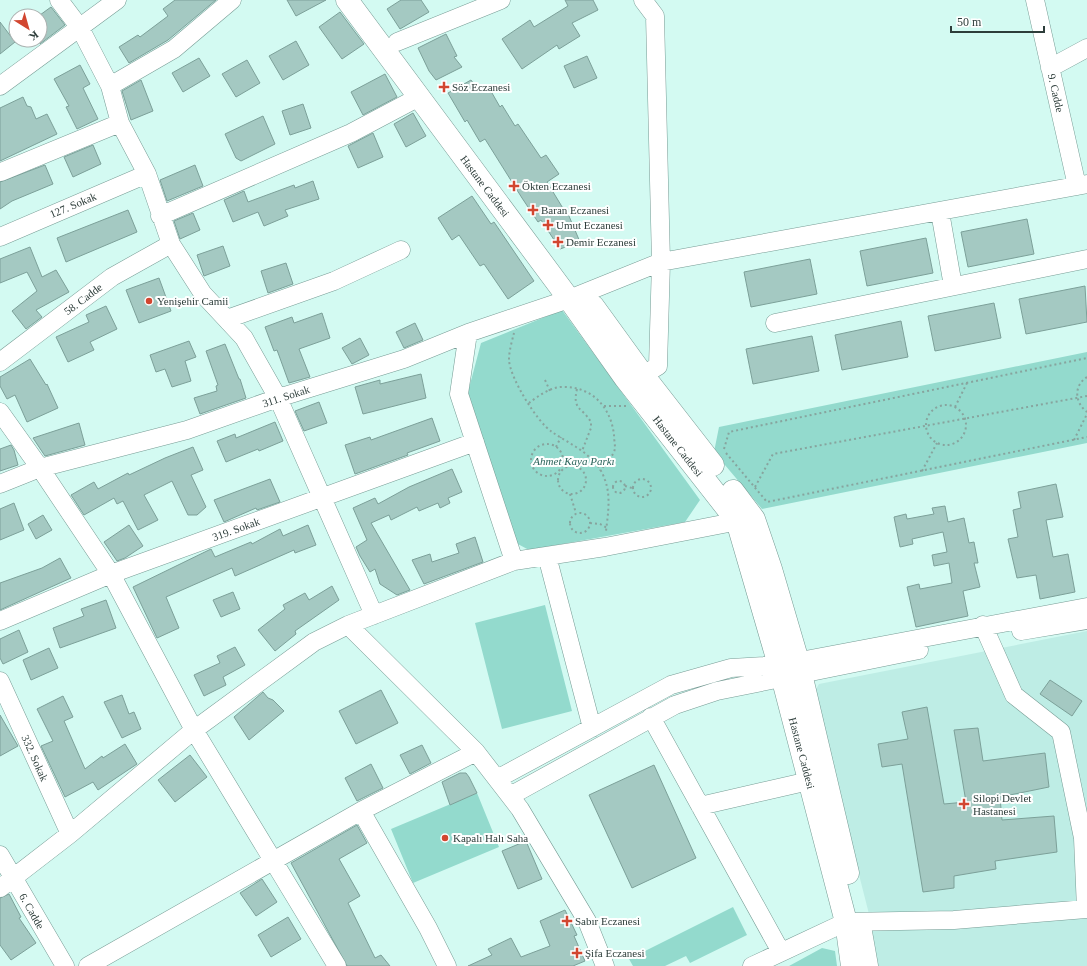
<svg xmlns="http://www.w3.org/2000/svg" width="1087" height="966" viewBox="0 0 1087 966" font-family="Georgia,serif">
  <rect width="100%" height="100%" fill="#d3faf2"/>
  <path fill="#beede5" d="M1087,631V966H874L869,914L813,694L819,684Z"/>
  <path fill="#93dacd" d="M562,310L700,500L685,522L529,550L516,543L468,392L481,343Z
    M1087,352V443L762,509L714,452L719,427Z
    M545,605L572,711L502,729L475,623Z
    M477,793L499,847L413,883L391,829Z
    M733,907L747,935L690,963L686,956L665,966H633L629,959Z
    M822,948L835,951L837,966H789Z"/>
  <path fill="#a4c9c2" stroke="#7ca099" d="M175,0H216L168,40L129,63L119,47L138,35L140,37L168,16L163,9Z
    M287,0H326L296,16Z
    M401,0H421L429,12L400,29L387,9Z
    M565,0H593L598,10L572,23L580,36L559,49L557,45L522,69L502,39L530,20L534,27L568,6Z
    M51,7L65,25L40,44V15Z
    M340,12L364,44L342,59L319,27Z
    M0,22L15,42L0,54Z
    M446,34L457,56L454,57L462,67L436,80L429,71L418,48Z
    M296,41L309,65L283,80L269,56Z
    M587,56L597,78L574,88L564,66Z
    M199,58L210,76L183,92L172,73Z
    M247,60L260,83L236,97L222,74Z
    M80,65L90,84L83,88L98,119L77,129L66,107L69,106L54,79Z
    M385,74L397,97L363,115L351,92Z
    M141,80L153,111L131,120L122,91Z
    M471,80L479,91L488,86L500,107L502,105L515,126L518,124L541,158L546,155L559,174L547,182L564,210L566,209L580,242L560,249L541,220L538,222L522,198L485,139L480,142L467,120L465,122L448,93Z
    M23,97L27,106L31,107L36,119L47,114L57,134L0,161V108Z
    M303,104L311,128L290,135L282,111Z
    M413,113L426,136L406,147L394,124Z
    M263,116L275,144L241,161L236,158L225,134Z
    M373,133L383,157L358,168L348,146Z
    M93,145L101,164L73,177L64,157Z
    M45,165L53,184L12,201L0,209V182Z
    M195,165L203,186L167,201L160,180Z
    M313,181L319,199L285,210L288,216L264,226L258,212L233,222L224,200L244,191L248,202L294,185L295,188Z
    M472,196L491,224L494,222L534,281L508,299L484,264L480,266L459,235L452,240L438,218Z
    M128,210L137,232L66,262L57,238Z
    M193,213L200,230L180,239L174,221Z
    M1027,219L1034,254L968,267L961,232Z
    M926,238L933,273L867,286L860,251Z
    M223,246L230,266L204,276L197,255Z
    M30,247L42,277L56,270L69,292L36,310L42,317L26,329L12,311L37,291L27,272L0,283V259Z
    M810,259L817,294L751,307L744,272Z
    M286,263L293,284L268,293L261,271Z
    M159,278L171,311L139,323L126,290Z
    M1085,286L1087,322L1026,334L1019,299Z
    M994,303L1001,338L935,351L928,316Z
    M106,306L117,329L90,342L94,350L68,362L56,337L89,322L86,315Z
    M322,313L330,338L299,349L310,377L289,383L277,350L274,351L265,327L292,317L294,323Z
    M901,321L908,357L842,370L835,335Z
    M415,323L423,340L404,348L396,332Z
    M812,336L819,371L753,384L746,349Z
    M360,338L369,355L352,364L342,348Z
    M189,341L196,357L185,361L191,381L172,387L165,369L156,372L150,355Z
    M225,344L239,379H240L246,398L200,414L194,398L217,391L216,386L218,385L206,351Z
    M30,359L46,385L47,384L58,408L27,422L15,395L7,399L0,386V377Z
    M421,374L426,398L363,414L355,387L380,380V384Z
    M319,402L327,423L304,431L295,411Z
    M432,418L440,441L407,453L408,455L355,474L345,445L370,437L371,440Z
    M275,422L283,441L259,451L258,449L226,462L217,441L235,434L236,438Z
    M79,423L85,445L78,447L45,456L33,438Z
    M11,445L14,450L18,465L0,471V449Z
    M193,447L203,470L191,475L206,507L197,515H188L172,481L144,495L158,520L138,530L123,501L117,504L114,498L84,515L71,495L94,482L98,489L128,473L129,475L165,458Z
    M452,469L462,492L448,498L450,503L440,508L438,503L419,511L417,507L391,520L389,515L371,523L410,590L397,595L380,584L375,569L370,572L360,556L356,547L367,540L353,508L375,498L378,504L409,487Z
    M270,479L280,502L257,510L256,508L224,522L214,500Z
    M1056,484L1063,517L1046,520L1053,557L1068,554L1075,592L1040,599L1036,575L1017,578L1008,539L1018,537L1013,510L1021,508L1018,492Z
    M14,503L24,530L0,540V509Z
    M945,506L948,522L964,518L969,543L974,542L978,563H974L980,587L963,591L968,616L916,627L907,587L919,584L920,589L952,583L949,563L934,566L932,555L947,552L943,532L912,539L913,544L900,547L894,517L906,514L907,519L934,514L932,508Z
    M43,515L52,530L36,539L28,524Z
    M129,525L143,546L125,558L117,561L104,542Z
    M308,525L316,545L295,553L294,550L235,576L232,568L166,597L179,628L157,638L133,587L211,549L215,557L251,542L252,544L280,529L283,536Z
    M475,537L483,562L424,584L412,560L430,554L432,562L459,553L456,544Z
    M60,558L71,578L0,610V583L42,568Z
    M332,586L339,600L295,631L296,634L275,651L258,630L285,609L283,605L305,593L309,600Z
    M233,592L240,609L221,617L213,600Z
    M106,600L116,628L60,648L53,628L84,616L81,609Z
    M19,630L28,652L3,664L0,658V639Z
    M235,647L245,665L223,677L226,685L204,696L194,675L220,663L217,656Z
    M49,648L58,668L31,680L23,660Z
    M1050,680L1082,701L1072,716L1040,694Z
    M381,690L398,723L356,744L339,711Z
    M263,692L268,698L273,700L284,711L249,740L234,717Z
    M122,695L129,714L134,712L141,729L122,738L104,702Z
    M63,696L73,717L64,721L85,769L102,756L103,758L125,744L137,764L98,790L93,782L65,797L41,746L53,741L37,709Z
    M927,707L944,804L966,802L954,730L978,728L983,761L1045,753L1049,787L1000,797L1002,820L1054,816L1057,852L995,861L996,869L954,876V888L923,892L902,764L882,767L878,744L908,739L902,712Z
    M0,715L18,746L0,756Z
    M422,745L431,763L410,774L400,755Z
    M190,755L207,777L175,802L158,780Z
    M371,764L383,788L357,801L345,778Z
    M654,765L696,858L632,888L589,795Z
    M460,773H466L469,777L477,793L450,805L442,782Z
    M357,825L367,843L339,859L360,896L348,903L375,958L381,955L390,966H347L291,863Z
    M526,841L542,879L518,889L502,851Z
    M262,879L277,902L256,916L240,893Z
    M9,894L21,917L19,918L36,943L11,960L0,945V898Z
    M565,910L577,935L574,936L585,961L573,966H468L492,955L488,949L511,938L521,957L550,946L540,921Z
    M288,917L301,939L271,957L258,935Z"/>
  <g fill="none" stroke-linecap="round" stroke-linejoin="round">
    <g stroke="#779c95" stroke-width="19">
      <path id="minor" d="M59,0L80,28L110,86L120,123L147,174L171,244L203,294L244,338L278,398L374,615
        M1035,0L1077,186
        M397,42L501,0
        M1050,68L1087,48
        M0,86L117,0
        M110,86L174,49L232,0
        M1,172L120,123
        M940,212L953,286
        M160,216L351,133L419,97
        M0,237L147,174
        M227,319L334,281L401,250
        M775,323L1087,259
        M468,333L459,394L514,561
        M0,362L112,277L171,244
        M629,378L643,375L658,366L661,262L655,16L643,0
        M0,412L40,468L111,574L194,730L337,966
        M0,484L40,468L187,430L278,398L404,359L468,333L569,299L661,262L1087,184
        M547,556L592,728
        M0,621L111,574L475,442
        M348,625L476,752L520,809L587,921L605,966
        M1021,631L1087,620
        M0,681L70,834
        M651,717L781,952
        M497,779L671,685L731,668L779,665L1087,607
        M510,796L675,705L717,691L919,650
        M700,806L809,781
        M361,811L428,928L447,966
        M0,855L65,966
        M0,888L70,834L194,730L314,642L348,625L514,561L605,547L749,519
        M88,966L361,811L476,752
        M752,966L846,922L954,920L1086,909L1083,838L1061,732L1014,695L983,625"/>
    </g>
    <g stroke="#779c95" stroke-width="23">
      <path id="major" d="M347,0L569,299L625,378L737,521L779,665L846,922L852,966
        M593,306L643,375L713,465
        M733,491L754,519L771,569L798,661L848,873
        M861,932L867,966"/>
    </g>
    <path stroke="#87a49e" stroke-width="2" stroke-dasharray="2 3" stroke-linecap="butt" d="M514,333C512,341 509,351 509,360C510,378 537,422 552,432C571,445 597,455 605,480C611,496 608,514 606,531
      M1087,377C1073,386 1075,403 1087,412
      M545,380L550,391
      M577,389C572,410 582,407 591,422V428L582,451
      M529,403C538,396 552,386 564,387C593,387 611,408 614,435C614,439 615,444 615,448C614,456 605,464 600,471
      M926 425a20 20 0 1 1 40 0a20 20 0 1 1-40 0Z
      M604,406H627
      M955,407L967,383
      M1074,440L1087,414
      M531 460a16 16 0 1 1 32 0a16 16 0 1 1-32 0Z
      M556,447L561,437
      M724,449L729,432L1087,358
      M726,453L767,502L1087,437
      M558 480a14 14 0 1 1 28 0a14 14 0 1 1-28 0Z
      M922,471L937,443
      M633 488a9 9 0 1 1 18 0a9 9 0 1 1-18 0Z
      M613 487a6 6 0 1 1 12 0a6 6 0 1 1-12 0Z
      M625,486L632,488
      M755,487L773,454L1087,396
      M570,494L576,513
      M570 523a10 10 0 1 1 20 0a10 10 0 1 1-20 0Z
      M590,523L600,524L607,528"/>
    <use href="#minor" stroke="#fff" stroke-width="18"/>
    <use href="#major" stroke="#fff" stroke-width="22"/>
  </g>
  <g fill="#d24630" stroke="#fff" stroke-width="1.5">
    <path d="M442 81h4v4h4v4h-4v4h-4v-4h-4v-4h4z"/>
    <path d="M512 180h4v4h4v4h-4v4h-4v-4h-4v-4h4z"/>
    <path d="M531 204h4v4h4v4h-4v4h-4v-4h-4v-4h4z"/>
    <path d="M546 219h4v4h4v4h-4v4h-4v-4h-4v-4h4z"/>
    <path d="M556 236h4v4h4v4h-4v4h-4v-4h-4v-4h4z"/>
    <circle cx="149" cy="301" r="4"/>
    <path d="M962 798h4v4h4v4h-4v4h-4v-4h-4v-4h4z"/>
    <circle cx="445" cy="838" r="4"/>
    <path d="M565 915h4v4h4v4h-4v4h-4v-4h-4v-4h4z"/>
    <path d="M575 947h4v4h4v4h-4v4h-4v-4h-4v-4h4z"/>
  </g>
  <g text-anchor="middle" stroke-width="4" stroke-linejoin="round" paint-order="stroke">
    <g font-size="11" fill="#2d3d3a" stroke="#fff" text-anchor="start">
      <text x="452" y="91">Söz Eczanesi</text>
      <text x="522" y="190">Ökten Eczanesi</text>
      <text x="541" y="214">Baran Eczanesi</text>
      <text x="556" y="229">Umut Eczanesi</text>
      <text x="566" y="246">Demir Eczanesi</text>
      <text x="157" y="305">Yenişehir Camii</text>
      <text x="973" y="802">Silopi Devlet<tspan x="973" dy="13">Hastanesi</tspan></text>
      <text x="453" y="842">Kapalı Halı Saha</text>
      <text x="575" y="925">Sabır Eczanesi</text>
      <text x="585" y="957">Şifa Eczanesi</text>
    </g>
    <g font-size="11" fill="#2d3d3a" stroke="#fff">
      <text transform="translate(1056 93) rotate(77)" y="4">9. Cadde</text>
      <text transform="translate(485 186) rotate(53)" y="4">Hastane Caddesi</text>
      <text transform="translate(73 205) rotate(-23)" y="4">127. Sokak</text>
      <text transform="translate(83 299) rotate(-37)" y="4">58. Cadde</text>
      <text transform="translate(286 396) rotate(-18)" y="4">311. Sokak</text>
      <text transform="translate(678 446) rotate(52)" y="4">Hastane Caddesi</text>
      <text transform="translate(236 529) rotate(-20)" y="4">319. Sokak</text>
      <text transform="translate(802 753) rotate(75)" y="4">Hastane Caddesi</text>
      <text transform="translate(35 758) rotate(66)" y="4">332. Sokak</text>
      <text transform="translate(32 911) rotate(60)" y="4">6. Cadde</text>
    </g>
    <g font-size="11" font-style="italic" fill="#29635a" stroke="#fff">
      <text x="574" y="465">Ahmet Kaya Parkı</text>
    </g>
  </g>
  <g transform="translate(28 28) rotate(143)"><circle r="19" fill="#ffffff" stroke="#abb1b0"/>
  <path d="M0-3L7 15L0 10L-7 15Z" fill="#d24630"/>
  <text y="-6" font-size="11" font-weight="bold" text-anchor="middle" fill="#2d3d3a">K</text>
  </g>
  <path d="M951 26v6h93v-6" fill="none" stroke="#2d3d3a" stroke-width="2"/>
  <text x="957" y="26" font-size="12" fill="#2d3d3a" stroke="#ffffff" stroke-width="3" paint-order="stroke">50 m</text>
</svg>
